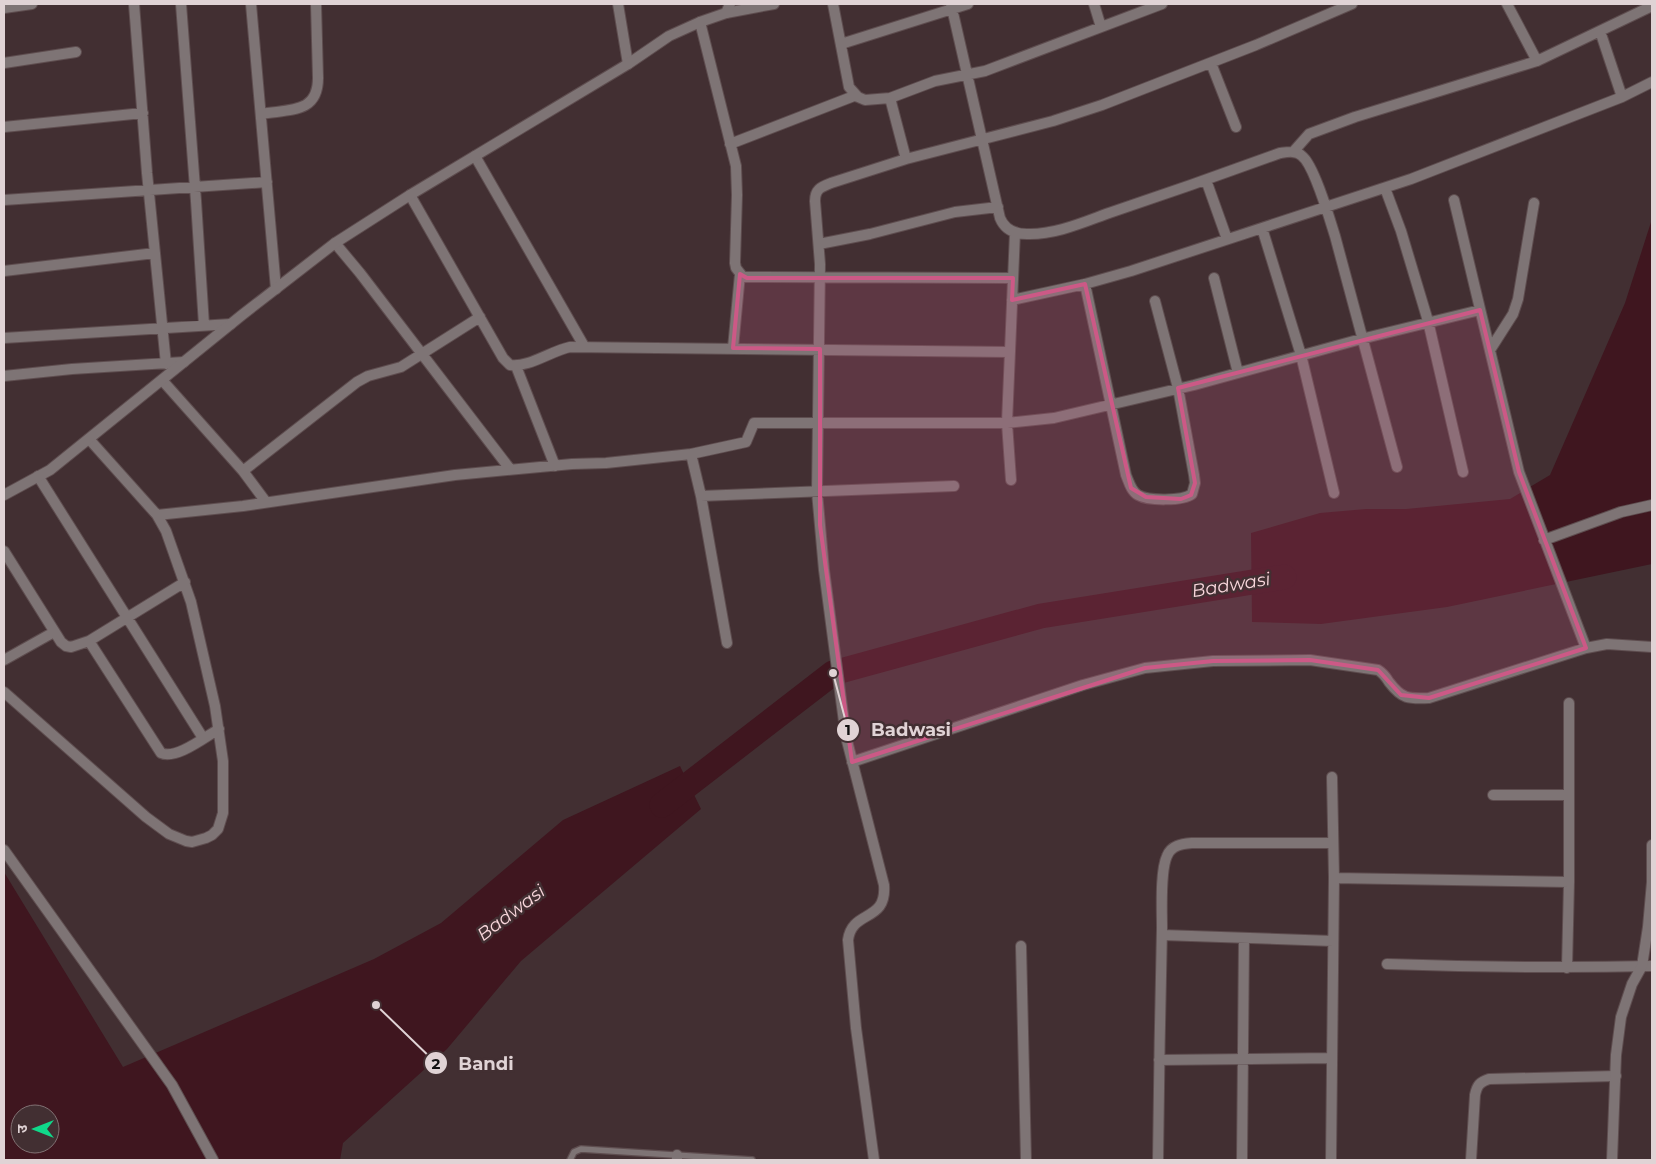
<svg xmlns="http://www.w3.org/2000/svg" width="1656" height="1164" viewBox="0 0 1656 1164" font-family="Montserrat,'Noto Sans Devanagari',sans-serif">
  <rect width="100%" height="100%" fill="#422f32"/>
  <path fill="#3f161f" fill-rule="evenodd" d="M1652,219V564L1447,607L1321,624L1252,622L1251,533L1320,513L1366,509H1406L1510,499L1550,475L1625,303Z
    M680,766L701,809L521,961L447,1049L343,1143L340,1160H4V872L123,1067L374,959L441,923L563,820ZM20,1114H50V1144H20Z"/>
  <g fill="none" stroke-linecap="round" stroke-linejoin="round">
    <path stroke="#3f161f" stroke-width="25" d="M662,805L833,673L1041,616L1284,577"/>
    <g stroke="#5e4d4f" stroke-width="8">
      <path id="service" d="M570,1160L574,1152L581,1149L752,1160"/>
    </g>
    <g stroke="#5e4d4f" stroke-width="12">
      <path id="minor" d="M134,4L147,173L166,364
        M181,4L196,201L204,325
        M251,4L276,289
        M618,4L628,64
        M833,4L849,87L858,97L865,100L890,98L935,81L985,71L1162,4
        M951,4L1000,218C1005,230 1015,234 1027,234C1055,235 1084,222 1109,213C1166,194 1223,174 1280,153C1287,152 1296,150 1302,156C1314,165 1330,220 1335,236L1397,467
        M1094,4L1101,27
        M1507,4L1537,61
        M4,8L32,4
        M726,13L730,4
        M700,22L736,166L737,195L735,263L736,268L743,277L1013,278
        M1600,31L1622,97
        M841,44L968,4
        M4,63L76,52
        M1211,63L1236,127
        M890,98L906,159
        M261,114C289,109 318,114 318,78L316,4
        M4,127L143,113
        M730,144L854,96L858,97
        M1293,152L1309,134L1355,117L1537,61L1652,6
        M475,156L584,346
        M1206,180L1227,239
        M1385,188L1401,231L1428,321L1463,472
        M410,195L503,358L510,365C528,368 551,351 570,347L1010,352
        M4,200L267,182
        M1454,200L1519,472L1586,648
        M1262,228L1301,355L1334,493
        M335,243L360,273L510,469
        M819,244L870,234L955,212L998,207
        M4,271L155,253
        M1214,278L1238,373
        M1085,284L1126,475C1129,482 1131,491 1138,495C1148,501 1183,501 1192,494L1195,483L1194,475L1178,388L1155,301
        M1012,300L1085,284L1131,271L1411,179L1622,97L1652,82
        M4,338L231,324
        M733,348L740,274
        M1490,350L1513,314L1518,299L1534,203
        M516,366L555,466
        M4,376L72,369L184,362
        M162,380L243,471L266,502
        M691,454L701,496L727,643
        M243,471L357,382L368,376L401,367L480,317
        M38,476L203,738
        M1011,480L1007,423L1015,232
        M701,496L954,486
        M157,515L243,506L455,475L572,464L606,463L691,454L746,442L754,423H1007L1054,418L1194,385L1361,339L1480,310
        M1544,540L1621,512L1652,505
        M4,551L61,642L66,646L71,647L89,641L185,582
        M89,641L161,753C176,760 205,737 219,729
        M4,660L54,632
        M4,692L146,817L169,834L186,841L192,842L206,838L212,835L218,829L223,813V761L215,706L191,602L166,531L157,515L89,439
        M852,762L1083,685L1145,668L1213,661L1310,660L1378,670C1383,673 1386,677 1389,682C1402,699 1408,699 1429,698L1586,648L1607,644L1652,647
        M1493,795H1569
        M4,850L172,1085L213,1160
        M1334,878L1569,882
        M1162,935L1333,941
        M1021,946L1026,1160
        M1387,964C1475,967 1564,968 1652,966
        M1567,968L1569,882V703
        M1159,1060L1332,1058
        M677,1160V1155
        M874,1160L856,1028L848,940C852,909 887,923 884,885L846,737L824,570L817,492L820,264L815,201C815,189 821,187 831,183L906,159L1053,121L1102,105L1256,45L1352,4
        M1158,1160C1159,1083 1160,1005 1162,928C1162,909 1160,871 1167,856C1171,845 1182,844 1192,843H1332
        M1242,1160L1244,938
        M1331,1160L1334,878L1332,777
        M1471,1160L1475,1095C1477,1085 1480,1082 1489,1079L1616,1076"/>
    </g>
    <g stroke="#5e4d4f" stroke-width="12">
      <path id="tertiary" d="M4,495L50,470L242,315L335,243L410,195L628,64L669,36L700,22L726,13L774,4
        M1612,1160L1616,1055L1621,1017L1632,984L1642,966L1648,927L1652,882V845"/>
    </g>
    <use href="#service" stroke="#7e7475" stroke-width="5.5"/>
    <use href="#minor" stroke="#7e7475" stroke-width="10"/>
    <use href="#tertiary" stroke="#7e7475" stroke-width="10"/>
  </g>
  <path fill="#cc5986" fill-opacity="0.2" stroke="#cc5986" stroke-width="4" stroke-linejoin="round" d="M740,274L747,278H1013L1012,300L1085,284L1131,488L1146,497L1181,499L1191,495L1195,483L1178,388L1480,310L1519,472L1586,648L1429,698L1401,695L1378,670L1310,660L1213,661L1145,668L852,762L820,525V349L733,348Z"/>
  <g text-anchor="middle" stroke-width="5" stroke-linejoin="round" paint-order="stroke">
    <g font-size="18" font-style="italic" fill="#f9d7dc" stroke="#422f32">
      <text transform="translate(1231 585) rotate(-9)" y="6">Badwasi</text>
      <text transform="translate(511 913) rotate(-37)" y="6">Badwasi</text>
    </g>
  </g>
  <path fill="none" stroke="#e0d3d5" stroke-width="2" d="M833 673L848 730M376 1005L436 1063"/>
  <g fill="#e0d3d5" stroke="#422f32" stroke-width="2">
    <circle cx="833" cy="673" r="5"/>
    <circle cx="376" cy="1005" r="5"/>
    <circle cx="848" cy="730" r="12"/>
    <circle cx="436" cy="1063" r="12"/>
  </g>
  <g font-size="15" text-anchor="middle" font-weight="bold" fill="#111">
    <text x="848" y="735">1</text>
    <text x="436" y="1069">2</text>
  </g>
  <g font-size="18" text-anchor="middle" font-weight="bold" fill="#e0d3d5" stroke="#422f32" stroke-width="5" stroke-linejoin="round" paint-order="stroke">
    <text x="911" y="736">Badwasi</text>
    <text x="486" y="1070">Bandi</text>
  </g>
  <rect width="1656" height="1164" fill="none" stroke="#e0d3d5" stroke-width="10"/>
  <g transform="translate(35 1129) rotate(270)"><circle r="24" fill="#422f32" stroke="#817173"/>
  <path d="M0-4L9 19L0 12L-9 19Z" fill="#10d98a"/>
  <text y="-8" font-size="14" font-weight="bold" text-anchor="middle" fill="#e0d3d5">उ</text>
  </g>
</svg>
